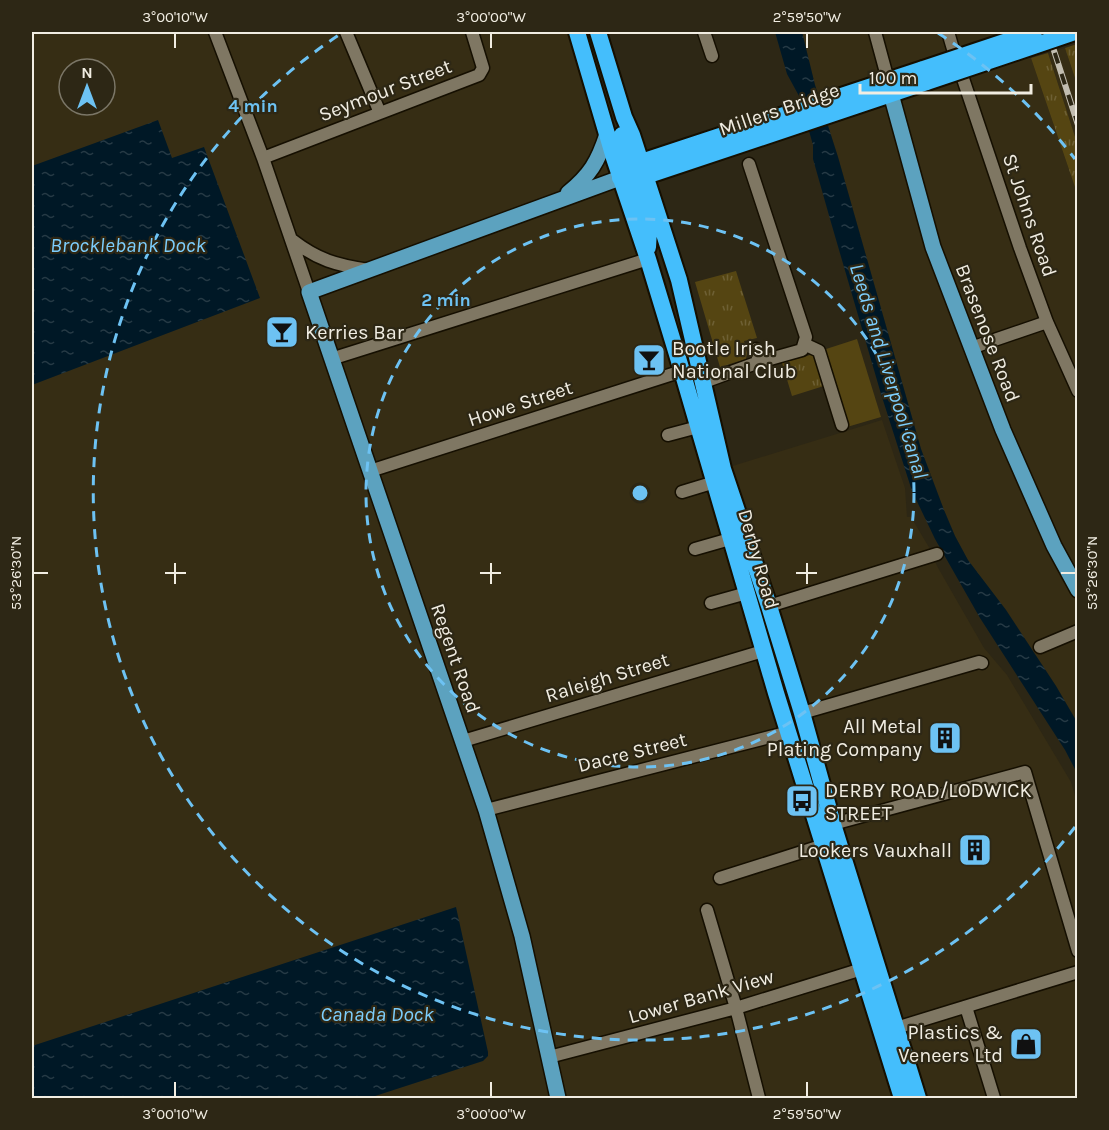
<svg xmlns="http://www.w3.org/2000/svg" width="1109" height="1130" viewBox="0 0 1109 1130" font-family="Karla,sans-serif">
  <defs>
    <pattern id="grass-tufts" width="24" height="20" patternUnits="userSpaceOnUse" patternTransform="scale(1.5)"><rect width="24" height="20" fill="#554512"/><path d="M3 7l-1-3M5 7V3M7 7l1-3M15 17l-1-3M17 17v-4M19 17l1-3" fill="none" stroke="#6e6034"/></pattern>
    <pattern id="water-ripples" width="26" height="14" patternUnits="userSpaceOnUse" patternTransform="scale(1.5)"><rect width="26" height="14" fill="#001826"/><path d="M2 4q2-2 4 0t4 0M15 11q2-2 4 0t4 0" fill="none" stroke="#263a45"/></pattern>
  </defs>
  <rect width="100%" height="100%" fill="#2d2715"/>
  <path fill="#362d14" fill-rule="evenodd" d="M32,32H577L902,1098H32ZM69,69H105V105H69Z
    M802,32H1020L1023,43L1031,58L1077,193V722L1056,686L1006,610L968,561L955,536L944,510L921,449L838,157L815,85Z
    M1065,48L1077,84V143L1048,53Z
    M882,420L905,488L907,517H911L930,549L937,566L984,648L1007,675L1071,782L1077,803V1098H918L723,469Z"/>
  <path fill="url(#grass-tufts)" d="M1077,44H1078L1077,84L1065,48Z
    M1048,53L1077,143V193L1031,58Z
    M736,271L757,338L744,341L747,353L746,359L720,367L695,282Z
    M817,353L827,385L792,396L782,363Z"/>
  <path fill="#554512" d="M857,339L881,417L847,427L823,350Z"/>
  <path fill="url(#water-ripples)" d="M775,32H802L815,85L838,157L921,449L944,510L955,536L968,560L1006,610L1056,686L1077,722V773L1065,750L980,618L935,539L912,491L881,394L830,219L813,159V145L799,96L787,74Z
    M158,120L172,158L204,147L260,298L32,385V166Z
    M456,907L488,1052V1056L483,1061L369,1098H32V1046Z"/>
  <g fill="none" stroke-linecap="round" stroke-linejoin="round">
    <g stroke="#150f01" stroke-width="15">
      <path id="minor" d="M215,32L263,158L309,292
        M346,32L380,113
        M704,32L712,56
        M875,32L888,80
        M948,32L953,49L1020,248L1047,322L1078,391
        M263,158L479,75L483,68L472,32
        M292,240C318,260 336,265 369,270
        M804,344L819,351L842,425
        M971,348L1047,322
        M756,349L759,362
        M331,359L648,259
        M704,382L759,362L802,350L806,337L749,164
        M668,435L698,427
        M370,471L682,371
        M682,492L715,482
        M695,549L730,539
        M711,603L747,593
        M769,606L937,554
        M1040,647L1078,631
        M802,713L979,662L982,663
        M463,741L763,651
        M486,810L789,732
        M833,824L1025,772L1078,951
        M720,878L824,845
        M707,910L736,1008L759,1098
        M966,1007L994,1098
        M896,1028L1078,972
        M549,1057L736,1008L862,969"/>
    </g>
    <g stroke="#150f01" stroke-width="18">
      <path id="major" d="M888,83L933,247L1003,430L1054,546L1078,590
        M568,193C590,175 598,162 607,134
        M558,1098L522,936L486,810L309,292L620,178"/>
    </g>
    <g stroke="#150f01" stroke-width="20">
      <path id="highway" d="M577,32L614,158L648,259L682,371L776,693L902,1098
        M598,32L624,117L632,135L679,280L723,469L769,606L802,713L833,824L918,1098
        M622,135V138L649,230L648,247
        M634,171L641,162L923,69
        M620,178L632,174L646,176L927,82"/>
    </g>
    <use href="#minor" stroke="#7f7763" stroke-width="12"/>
    <use href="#major" stroke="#5ca2bf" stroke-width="15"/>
    <use href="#highway" stroke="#44befc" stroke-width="16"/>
    <g stroke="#c2bdb0" stroke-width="6">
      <path id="rail" d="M1048,32L1078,125"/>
    </g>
    <use href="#rail" stroke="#2d2715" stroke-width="4" stroke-dasharray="11" stroke-linecap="butt"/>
    <g stroke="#150f01" stroke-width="20" stroke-linecap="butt">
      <path id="highway-bridge" d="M923,69L1034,32
        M927,82L1075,32"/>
    </g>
    <use href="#highway-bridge" stroke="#44befc" stroke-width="16"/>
  </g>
  <path fill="none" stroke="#f1ede2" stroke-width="2" d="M175,33V48M491,33V48M807,33V48M175,563V584M491,563V584M807,563V584M33,573H48M165,573H186M480,573H501M796,573H817M1061,573H1076M175,1082V1097M491,1082V1097M807,1082V1097"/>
  <g fill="none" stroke="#6dc2f3" stroke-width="3" stroke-dasharray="10 8">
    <circle cx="640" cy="493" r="274"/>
    <path d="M1075 827A548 548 0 1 1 342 33M938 33A548 548 0 0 1 1075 159"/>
  </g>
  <defs>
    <g id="bar-square" transform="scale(1.725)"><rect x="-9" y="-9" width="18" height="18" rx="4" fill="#6dc2f3" stroke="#2d2715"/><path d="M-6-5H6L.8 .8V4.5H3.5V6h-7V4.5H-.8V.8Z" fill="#111"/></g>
    <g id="building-square" transform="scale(1.725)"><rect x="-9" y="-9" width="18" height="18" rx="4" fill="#6dc2f3" stroke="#2d2715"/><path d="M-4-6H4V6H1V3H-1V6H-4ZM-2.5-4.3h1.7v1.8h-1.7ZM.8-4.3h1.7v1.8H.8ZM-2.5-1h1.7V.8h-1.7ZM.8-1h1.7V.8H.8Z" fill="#111"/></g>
    <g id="bus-square" transform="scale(1.725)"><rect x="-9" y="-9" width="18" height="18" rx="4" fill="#6dc2f3" stroke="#2d2715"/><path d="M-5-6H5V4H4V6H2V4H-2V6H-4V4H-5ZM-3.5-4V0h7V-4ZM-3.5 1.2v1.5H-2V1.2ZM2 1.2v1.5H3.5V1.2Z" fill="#111"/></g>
    <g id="shop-square" transform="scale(1.725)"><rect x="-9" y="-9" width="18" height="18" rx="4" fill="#6dc2f3" stroke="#2d2715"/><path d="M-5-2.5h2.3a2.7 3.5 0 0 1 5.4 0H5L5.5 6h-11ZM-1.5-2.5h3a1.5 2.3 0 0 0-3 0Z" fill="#111"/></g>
  </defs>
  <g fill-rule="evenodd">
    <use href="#bar-square" x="282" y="332"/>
    <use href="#bar-square" x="649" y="360"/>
    <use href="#building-square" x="945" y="738"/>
    <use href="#bus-square" x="802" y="801"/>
    <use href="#building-square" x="975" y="850"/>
    <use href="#shop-square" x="1026" y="1044"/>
  </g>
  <g text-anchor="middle" stroke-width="4.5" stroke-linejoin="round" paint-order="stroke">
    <g font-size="20" fill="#f1ede2" stroke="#2d2715">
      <text transform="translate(385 90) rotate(-21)" y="7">Seymour Street</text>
      <text transform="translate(779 109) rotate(-19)" y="7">Millers Bridge</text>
      <text transform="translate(1030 215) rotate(71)" y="7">St Johns Road</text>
      <text transform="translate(988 333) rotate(69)" y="7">Brasenose Road</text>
      <text transform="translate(520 403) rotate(-18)" y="7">Howe Street</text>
      <text transform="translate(759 559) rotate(74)" y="7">Derby Road</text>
      <text transform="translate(456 658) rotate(71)" y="7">Regent Road</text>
      <text transform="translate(607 677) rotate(-17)" y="7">Raleigh Street</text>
      <text transform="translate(632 752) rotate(-14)" y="7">Dacre Street</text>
      <text transform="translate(701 996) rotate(-16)" y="7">Lower Bank View</text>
    </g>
    <g font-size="20" fill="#f1ede2" stroke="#2d2715" text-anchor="start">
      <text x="305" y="339">Kerries Bar</text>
      <text x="672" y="355">Bootle Irish<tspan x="672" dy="23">National Club</tspan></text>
      <text x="922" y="733" text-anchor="end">All Metal<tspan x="922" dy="23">Plating Company</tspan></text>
      <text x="825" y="797">DERBY ROAD/LODWICK<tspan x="825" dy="23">STREET</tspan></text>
      <text x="952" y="857" text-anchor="end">Lookers Vauxhall</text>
      <text x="1003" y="1039" text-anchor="end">Plastics &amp;<tspan x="1003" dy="23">Veneers Ltd</tspan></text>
    </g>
    <g font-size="21" font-style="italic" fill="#7dcefc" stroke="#2d2715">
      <text x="128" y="252">Brocklebank Dock</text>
      <text transform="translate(889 371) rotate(73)" y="7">Leeds and Liverpool Canal</text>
      <text x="377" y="1021">Canada Dock</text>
    </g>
  </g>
  <circle cx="640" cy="493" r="9" fill="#6dc2f3" stroke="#2d2715" stroke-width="3"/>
  <g font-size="18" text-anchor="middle" font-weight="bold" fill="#6dc2f3" stroke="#2d2715" stroke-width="4.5" stroke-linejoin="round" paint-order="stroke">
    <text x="253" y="112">4 min</text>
    <text x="446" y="306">2 min</text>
  </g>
  <rect width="1109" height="1130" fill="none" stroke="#2d2715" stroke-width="66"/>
  <g transform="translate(87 87)"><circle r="28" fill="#2d2715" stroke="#7b7667" stroke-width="1.5"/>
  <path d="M0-4.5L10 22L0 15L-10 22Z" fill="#6dc2f3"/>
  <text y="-9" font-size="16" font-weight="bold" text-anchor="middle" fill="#f1ede2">N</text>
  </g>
  <path d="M860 84v9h171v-9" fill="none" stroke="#f1ede2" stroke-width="3"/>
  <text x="869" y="84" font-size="18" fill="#f1ede2" stroke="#2d2715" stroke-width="4.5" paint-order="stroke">100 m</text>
  <rect x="33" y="33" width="1043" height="1064" fill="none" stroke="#f1ede2" stroke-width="2"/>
  <g font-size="15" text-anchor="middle" fill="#f1ede2">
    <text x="175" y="22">3°00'10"W</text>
    <text x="491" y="22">3°00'00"W</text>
    <text x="807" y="22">2°59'50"W</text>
    <text transform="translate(16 573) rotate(-90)" y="5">53°26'30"N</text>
    <text transform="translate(1092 573) rotate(-90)" y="5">53°26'30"N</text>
    <text x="175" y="1119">3°00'10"W</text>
    <text x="491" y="1119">3°00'00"W</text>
    <text x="807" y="1119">2°59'50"W</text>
  </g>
</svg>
